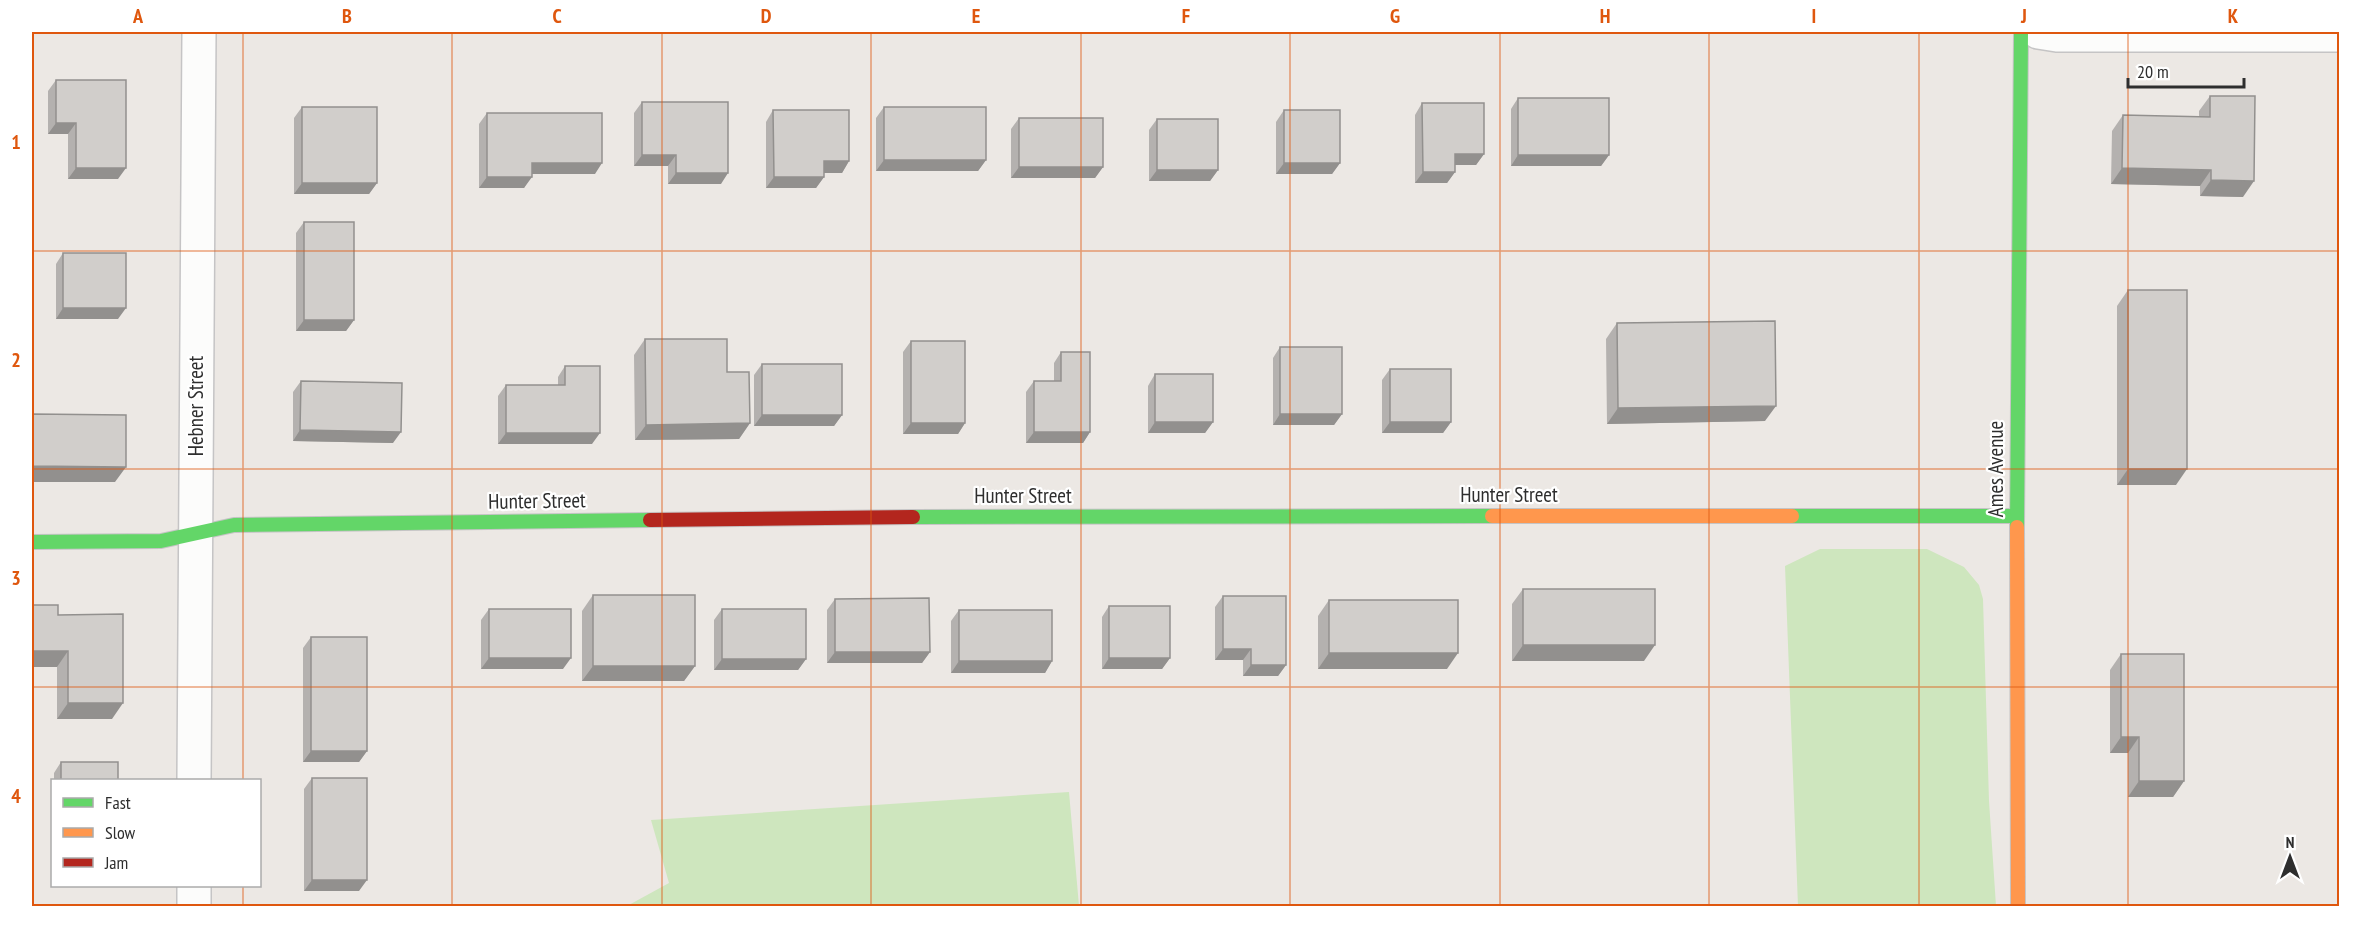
<svg xmlns="http://www.w3.org/2000/svg" width="2371" height="938" viewBox="0 0 2371 938" font-family="'PT Sans Narrow',sans-serif">
  <rect width="100%" height="100%" fill="#ece8e4"/>
  <path fill="#cee6be" d="M1820,549H1927L1964,567L1979,585L1983,599L1989,801L1996,906H1798L1785,566Z
    M1069,792L1079,906H627L669,883L651,820Z"/>
  <g fill="none" stroke-linecap="round" stroke-linejoin="round">
    <g stroke="#c5c4c5" stroke-width="36">
      <path id="street" d="M2038,32L2057,35H2340
        M194,780L199,32
        M194,886V906"/>
    </g>
    <g stroke="#c5c4c5" stroke-width="16">
      <path id="fast" d="M1792,516H2017
        M913,517L1492,516
        M2017,527L2021,32
        M32,542L161,541L234,525L650,520"/>
    </g>
    <g stroke="#c5c4c5" stroke-width="16">
      <path id="slow" d="M1492,516H1792
        M2017,527L2018,906"/>
    </g>
    <g stroke="#c5c4c5" stroke-width="16">
      <path id="jam" d="M650,520L913,517"/>
    </g>
    <use href="#street" stroke="#fcfcfb" stroke-width="33"/>
    <use href="#fast" stroke="#63d668" stroke-width="14"/>
    <use href="#slow" stroke="#ff974d" stroke-width="14"/>
    <use href="#jam" stroke="#b3261e" stroke-width="14"/>
  </g>
  <path fill="#b4b1af" d="M56,80L118,179H68V134H48V91Z
    M2210,96L2243,197L2200,196V186L2111,184L2112,131L2123,115L2199,117V111Z
    M1518,98L1609,155L1601,166H1511V109Z
    M642,102L721,184H668V166H634V113Z
    M1422,103L1484,154L1476,165H1455V172L1447,183H1415V115Z
    M302,107L377,183L369,194H294V118Z
    M884,107L986,160L978,171H876V118Z
    M773,110L849,161L842,173H824V177L816,188H766V122Z
    M1284,110L1340,163L1332,174H1276V122Z
    M487,113L595,174H532L524,188H479V124Z
    M1019,118L1103,167L1095,178H1011V129Z
    M1157,119L1218,170L1210,181H1149V130Z
    M304,222L354,320L346,331H296V233Z
    M63,253L118,319H56V264Z
    M2128,290L2176,485H2117V306Z
    M1617,323L1765,421L1607,424L1606,339Z
    M645,339L727,372L750,423L739,439L635,440L634,355Z
    M911,341L965,423L958,434H903V352Z
    M1280,347L1342,414L1334,425H1273V358Z
    M1061,352L1090,432L1083,443H1026V392L1034,381H1054V363Z
    M762,364L842,415L834,426H754V375Z
    M565,366L592,444H498V396L506,385H558V377Z
    M1390,369L1451,422L1443,433H1382V380Z
    M1155,374L1213,422L1205,433H1148V386Z
    M301,381L393,443L293,441V392Z
    M1523,589L1644,661H1512V604Z
    M593,595L695,666L684,681H582V611Z
    M1223,596L1286,665L1278,676H1243V660H1215V607Z
    M835,599L930,652L922,663H827V610Z
    M1329,600L1447,669H1318V616Z
    M1109,606L1170,658L1162,669H1102V617Z
    M489,609L563,669H481V620Z
    M722,609L806,659L798,670H714V620Z
    M959,610L1052,661L1045,673H951V621Z
    M58,615L112,719H57V667H32Z
    M311,637L367,751L359,762H303V648Z
    M2121,654L2184,781L2173,797H2128V753H2110V670Z
    M61,762L118,780H54V773Z
    M312,778L359,891H304V789Z"/>
  <path fill="#92908e" d="M56,123H76L68,134H48Z
    M1455,154H1484L1476,165H1447Z
    M642,155H676L668,166H634Z
    M1518,155H1609L1601,166H1511Z
    M884,160H986L978,171H876Z
    M824,161H849L842,173H816Z
    M532,163H602L595,174H524Z
    M1284,163H1340L1332,174H1276Z
    M1019,167H1103L1095,178H1011Z
    M76,168H126L118,179H68Z
    M2122,168L2211,170L2200,186L2111,184Z
    M1157,170H1218L1210,181H1149Z
    M1423,172H1455L1447,183H1415Z
    M676,173H728L721,184H668Z
    M487,177H532L524,188H479Z
    M774,177H824L816,188H766Z
    M2211,180L2254,181L2243,197L2200,196Z
    M302,183H377L369,194H294Z
    M63,308H126L118,319H56Z
    M304,320H354L346,331H296Z
    M1776,406L1765,421L1607,424L1618,408Z
    M1280,414H1342L1334,425H1273Z
    M762,415H842L834,426H754Z
    M1155,422H1213L1205,433H1148Z
    M1390,422H1451L1443,433H1382Z
    M750,423L739,439L635,440L646,425Z
    M911,423H965L958,434H903Z
    M300,430L401,432L393,443L293,441Z
    M1034,432H1090L1083,443H1026Z
    M506,433H600L592,444H498Z
    M32,466L126,467L115,482H32Z
    M2128,469H2187L2176,485H2117Z
    M1523,645H1655L1644,661H1512Z
    M1223,649H1251L1243,660H1215Z
    M32,651H68L57,667H32Z
    M835,652H930L922,663H827Z
    M1329,653H1458L1447,669H1318Z
    M489,658H571L563,669H481Z
    M1109,658H1170L1162,669H1102Z
    M722,659H806L798,670H714Z
    M959,661H1052L1045,673H951Z
    M1251,665H1286L1278,676H1243Z
    M593,666H695L684,681H582Z
    M68,703H123L112,719H57Z
    M2121,737H2139L2128,753H2110Z
    M311,751H367L359,762H303Z
    M2139,781H2184L2173,797H2128Z
    M312,880H367L359,891H304Z"/>
  <path fill="#d1cecb" stroke="#92908e" stroke-width="1.5" d="M56,80H126V168H76V123H56Z
    M2210,96H2255L2254,181L2211,180V170L2122,168L2123,115L2210,117Z
    M1518,98H1609V155H1518Z
    M642,102H728V173H676V155H642Z
    M1422,103H1484V154H1455V172H1423Z
    M302,107H377V183H302Z
    M884,107H986V160H884Z
    M773,110H849V161H824V177H774Z
    M1284,110H1340V163H1284Z
    M487,113H602V163H532V177H487Z
    M1019,118H1103V167H1019Z
    M1157,119H1218V170H1157Z
    M304,222H354V320H304Z
    M63,253H126V308H63Z
    M2128,290H2187V469H2128Z
    M1775,321L1776,406L1618,408L1617,323Z
    M645,339H727V372H749L750,423L646,425Z
    M911,341H965V423H911Z
    M1280,347H1342V414H1280Z
    M1061,352H1090V432H1034V381H1061Z
    M762,364H842V415H762Z
    M565,366H600V433H506V385H565Z
    M1390,369H1451V422H1390Z
    M1155,374H1213V422H1155Z
    M301,381L402,383L401,432L300,430Z
    M32,414L126,415V467L32,466Z
    M1523,589H1655V645H1523Z
    M593,595H695V666H593Z
    M1223,596H1286V665H1251V649H1223Z
    M929,598L930,652H835V599Z
    M1329,600H1458V653H1329Z
    M32,605H58V615L123,614V703H68V651H32Z
    M1109,606H1170V658H1109Z
    M489,609H571V658H489Z
    M722,609H806V659H722Z
    M959,610H1052V661H959Z
    M311,637H367V751H311Z
    M2121,654H2184V781H2139V737H2121Z
    M61,762H118V780H61Z
    M312,778H367V880H312Z"/>
  <path fill="none" stroke="#df570e" stroke-width="1.5" stroke-opacity="0.55" d="M243,32V780M452,32V906M662,32V906M871,32V906M1081,32V906M1290,32V906M1500,32V906M1709,32V906M1919,32V906M2128,32V906M32,251H2340M32,469H2340M32,687H2340M243,886V906"/>
  <g text-anchor="middle" stroke-width="4.5" stroke-linejoin="round" paint-order="stroke">
    <g font-size="21" fill="#2e2e2e" stroke="#fff">
      <text transform="translate(196 406) rotate(-90)" y="7">Hebner Street</text>
      <text transform="translate(1996 469) rotate(-90)" y="7">Ames Avenue</text>
      <text x="1509" y="502">Hunter Street</text>
      <text x="1023" y="503">Hunter Street</text>
      <text transform="translate(537 501) rotate(-1)" y="7">Hunter Street</text>
    </g>
  </g>
  <rect width="2371" height="938" fill="none" stroke="#ffffff" stroke-width="66"/>
  <rect x="51" y="779" width="210" height="108" fill="#ffffff" stroke="#ababab" stroke-width="1.5"/>
  <rect x="63" y="798" width="30" height="9" fill="#63d668" stroke="#ababab" stroke-width="1.5"/>
  <text x="105" y="809" font-size="18" fill="#2e2e2e">Fast</text>
  <rect x="63" y="828" width="30" height="9" fill="#ff974d" stroke="#ababab" stroke-width="1.5"/>
  <text x="105" y="839" font-size="18" fill="#2e2e2e">Slow</text>
  <rect x="63" y="858" width="30" height="9" fill="#b3261e" stroke="#ababab" stroke-width="1.5"/>
  <text x="105" y="869" font-size="18" fill="#2e2e2e">Jam</text>
  <g transform="translate(2290 857)" stroke="#ffffff" stroke-width="4.5" paint-order="stroke">
  <path d="M0-4.5L10 22L0 15L-10 22Z" fill="#2e2e2e"/>
  <text y="-9" font-size="16" font-weight="bold" text-anchor="middle" fill="#2e2e2e">N</text>
  </g>
  <path d="M2128 78v9h116v-9" fill="none" stroke="#2e2e2e" stroke-width="3"/>
  <text x="2137" y="78" font-size="18" fill="#2e2e2e" stroke="#ffffff" stroke-width="4.5" paint-order="stroke">20 m</text>
  <rect x="33" y="33" width="2305" height="872" fill="none" stroke="#df570e" stroke-width="2"/>
  <g font-size="20" text-anchor="middle" font-weight="bold" fill="#df570e">
    <text x="138" y="23">A</text>
    <text x="347" y="23">B</text>
    <text x="557" y="23">C</text>
    <text x="766" y="23">D</text>
    <text x="976" y="23">E</text>
    <text x="1186" y="23">F</text>
    <text x="1395" y="23">G</text>
    <text x="1605" y="23">H</text>
    <text x="1814" y="23">I</text>
    <text x="2024" y="23">J</text>
    <text x="2233" y="23">K</text>
    <text x="16" y="149">1</text>
    <text x="16" y="367">2</text>
    <text x="16" y="585">3</text>
    <text x="16" y="803">4</text>
  </g>
</svg>
